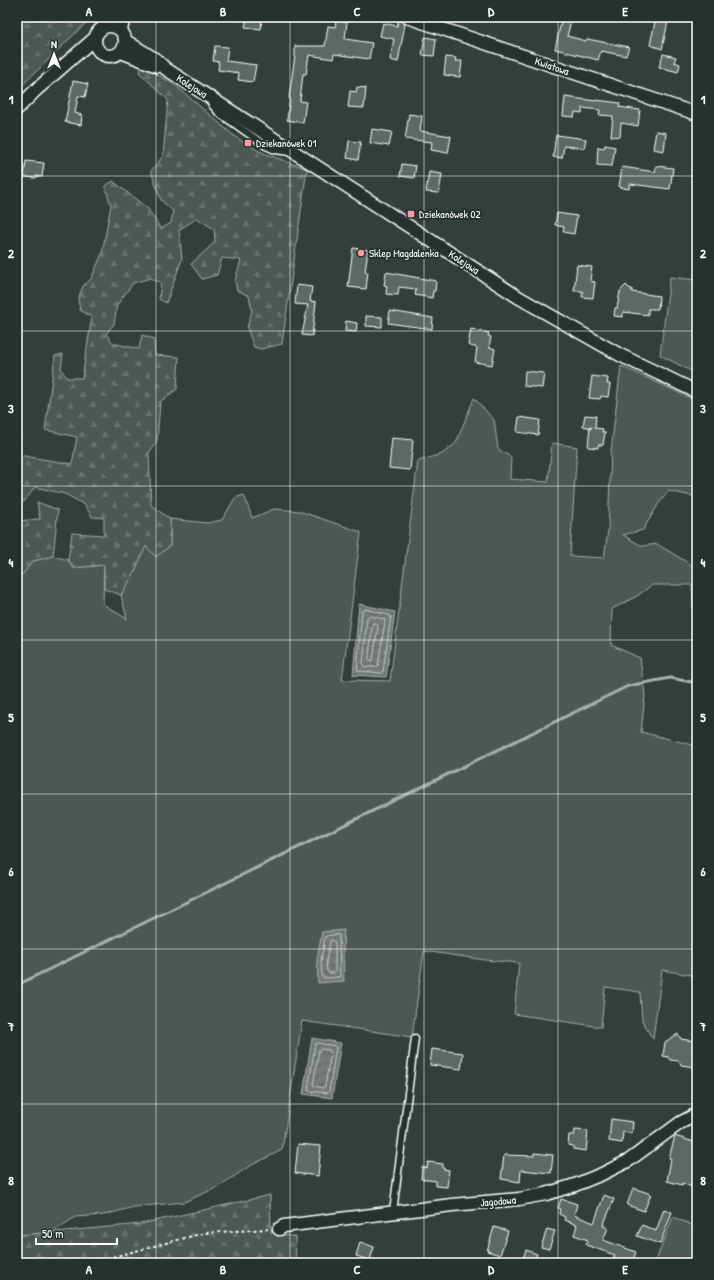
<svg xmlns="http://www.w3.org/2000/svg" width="714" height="1280" viewBox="0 0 714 1280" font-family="'Patrick Hand',sans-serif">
  <defs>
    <pattern id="forest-firs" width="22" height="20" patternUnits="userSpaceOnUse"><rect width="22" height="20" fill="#4d5853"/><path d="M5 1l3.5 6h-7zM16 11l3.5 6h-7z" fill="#68716d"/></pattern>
    <pattern id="water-waves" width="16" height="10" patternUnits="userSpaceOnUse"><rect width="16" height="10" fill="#737b78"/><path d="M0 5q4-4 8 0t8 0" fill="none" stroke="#606462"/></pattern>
  </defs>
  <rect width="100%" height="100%" fill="#333f3a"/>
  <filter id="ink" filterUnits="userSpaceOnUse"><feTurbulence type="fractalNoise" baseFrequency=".025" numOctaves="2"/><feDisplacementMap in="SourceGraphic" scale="8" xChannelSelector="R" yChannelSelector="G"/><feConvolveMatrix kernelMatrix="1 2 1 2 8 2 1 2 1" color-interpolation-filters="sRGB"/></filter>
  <g filter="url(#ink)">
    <path fill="#4d5853" stroke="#a6aca9" d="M670,277L697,280V374L660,355Z
      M621,366L697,401V493L692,496L669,491L659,503L643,530L623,535L642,546L657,544L695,567L697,559V656L695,657L692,585H652L637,596L612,609L611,645L640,658L645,696L641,732L697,746V976L662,970L653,1039L642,1021L640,992L605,987L601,1027L514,1014L519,963L485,960L424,951L412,1037L302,1021L282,1150L250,1166L216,1188L184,1202L134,1207L104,1215L75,1217L53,1232L22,1235L17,1230V576L22,574L33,561L53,556L68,560L74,568L104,565L103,604L127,619L121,595L133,575L146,545L170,546V519L207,523L222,520L235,498L244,495L252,518L274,509L299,511L361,532L342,680L390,681L418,461L442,454L456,443L474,398L494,420L498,449L511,457L510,479L548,482L552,443L577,447L570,556L604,558L608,530L611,451Z
      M673,1217L697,1227L696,1263H655Z"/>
    <path fill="url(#forest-firs)" stroke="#a6aca9" d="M17,17H92L17,90Z
      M143,66L175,85L233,135L248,145L263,153L307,169L282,344L261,349L254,347L247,328L252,310L249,296L237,290L235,281L241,260L222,258L217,275L202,279L191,264L215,242L214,229L197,218L179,230L182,259L166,303L159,299L161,283L151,278L133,283L117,305L114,324L106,334L113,343L139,349L142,335L154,339L155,355L179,357L177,389L160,402L157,441L149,453L151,505L170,519V546L156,557L146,546L133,575L121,595L104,589V565L73,568L68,560L72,533L104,535V518L92,517L85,505L65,494L35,487L25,501L17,504V424H21L18,455L72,464L77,437L45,430L55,356L63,354L61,369L67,378H82L92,317L80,310L78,299L83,286L91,279L102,254L111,205L105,186L113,181L148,209L161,229L171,223L173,211L161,200L151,171L163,156L168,100L139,72Z
      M37,502L58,510L53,556L33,561L22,575L17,576V519L18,521L40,519Z
      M270,1195L271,1232L295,1237L296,1263H17V1230L22,1235L141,1224Z"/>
    <path fill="url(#water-waves)" stroke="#abb0ae" d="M359,604L395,612L386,677L353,675Z
      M344,930L343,953L344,981L318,983L317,960L322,932Z
      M312,1038L341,1043L332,1098L303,1094Z"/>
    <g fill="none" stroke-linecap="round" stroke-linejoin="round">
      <path stroke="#c7cac9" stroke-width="1" d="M365,609L389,615L391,616L383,671L381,673L359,671L357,670L362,611Z
        M369,616L384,619L385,621L378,666L377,667H364L363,665L367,617Z
        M373,623L377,624L378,626L373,660L371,661L369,659Z
        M339,935L340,976L339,977L323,978L322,977L321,961L325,937L327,936Z
        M331,940L335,942V971L334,973H329L327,971L326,961L330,942Z
        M317,1043L335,1046L336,1048L329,1092L328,1093L309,1091L308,1089L315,1045Z
        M321,1049L329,1050L331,1052L325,1086L323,1088L315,1086L313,1085L319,1050Z"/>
      <path stroke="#abb0ae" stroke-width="3" d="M72,17L80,21
        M17,985L628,686L670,678L697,683"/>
    </g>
    <path fill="#5f6964" stroke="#fff" d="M247,17H262L261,29L245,27Z
      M562,17H572L567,36L586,41L587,39L629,47L626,56L601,51L598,60L555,49Z
      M656,17H669L662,49L650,45Z
      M399,18L405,24L398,62L390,60L394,39L380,36L383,23L397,26Z
      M336,21L347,22L345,39L372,43L369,59L334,54L333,59L309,55L306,74H303L300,101L306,102L303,123L287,120L290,98H289L295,55V46H325L328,26L335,27Z
      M425,37L436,39L434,56L422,55Z
      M215,46L228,47L226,61L256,65L253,82L238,80L239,73L218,70L219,62L213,61Z
      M663,54L676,57L674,62L680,64L678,72L659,67Z
      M446,57L456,58L455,61H462L460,77L444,75Z
      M73,81L88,84L85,97L78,96L75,113L82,115L81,125L65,122Z
      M357,87L366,88L364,108L348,107L350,91L356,92Z
      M565,97L596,101V100L620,103L619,107L640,110L638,126L621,123L620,137L611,136L613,116L599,115L600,110L582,108V113L575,112L574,117L563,116Z
      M409,114L422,116L420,131L451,136L448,153L431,150L432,142L405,139Z
      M372,129L392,132L389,146L370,143Z
      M656,131L666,133L664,151L653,149Z
      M556,135L586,139L584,148L564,146L562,158L553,157Z
      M349,141L361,142L358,160L347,158Z
      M605,145L615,147L612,166L597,165L598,147L604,148Z
      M26,161L44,163L42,177L36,176V178L24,177Z
      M402,164L416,166L414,178L400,176Z
      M656,166L673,168L670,189L630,184L629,189L619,187L622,167L655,172Z
      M429,172L442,174L439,193L426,192Z
      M557,213L577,216L574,234L563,232L564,227L555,225Z
      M353,248L368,250L365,272H368L366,289L348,287Z
      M577,265L592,267L590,281L595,282L593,298L582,297L583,291H574Z
      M386,272L436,281L435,291H433L432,298L415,295L416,289L399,287L398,295L386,294L387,286L384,285Z
      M297,285L312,287L310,301L316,302L312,336L302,335L308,305L295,304Z
      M626,285L629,288L632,289V292L659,296L658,309H648V315L623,312V317L614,316L615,308H617L620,291Z
      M390,311L433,318L432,329L388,323Z
      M366,316L382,317V327L366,326Z
      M346,321L357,323L356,332L345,331Z
      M471,329L489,333L488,336L491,337L489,347L495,349L492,365L475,362L477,348L468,345Z
      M525,371L544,373L542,388L524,386Z
      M592,376L608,378L607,384H610L608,397L601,396L600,399L589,398Z
      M585,415L596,416L595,428L603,429L602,432H605L603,445H598V448L588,447L590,427L592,428L583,426Z
      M519,417L540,420L538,435L517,432Z
      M392,438L413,440L410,470L389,468Z
      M678,1034L681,1039L694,1041L692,1051L697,1058L695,1067L681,1065L679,1061L670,1060L668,1057L663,1056L665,1042Z
      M432,1049L463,1053L461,1069L430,1065Z
      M611,1119L633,1122L632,1133L623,1132L622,1143L609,1141Z
      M575,1130L588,1131L586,1151L573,1149V1146L568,1145L569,1135H574Z
      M675,1136L697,1143V1189L682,1183V1185L667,1181L671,1159L669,1158Z
      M298,1144L321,1146L318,1176L295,1173Z
      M534,1153L553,1155L551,1173L521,1170L520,1182L501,1179L504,1155L534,1156Z
      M428,1162L443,1164V1169L449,1170L447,1187L436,1186V1181L421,1179L422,1167L427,1168Z
      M633,1188L651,1194L644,1211L627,1205Z
      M604,1195L614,1199L603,1226L608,1228L603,1240L636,1252L632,1263H618L619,1260L613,1258L615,1255L586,1245L588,1240L574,1235L577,1225L564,1220L565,1217L559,1214L560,1209L558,1208L561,1199L577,1204L574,1215L594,1223Z
      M664,1209L672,1212L660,1244L637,1236L642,1225L656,1231Z
      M494,1227L508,1231L500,1255L487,1251Z
      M547,1229L555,1231L549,1249L541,1247Z
      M360,1242L374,1247L370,1260L356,1256Z
      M526,1250L537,1254L534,1263H521Z"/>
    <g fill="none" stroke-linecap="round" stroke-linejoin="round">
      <g stroke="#fff" stroke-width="9">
        <path id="lane" d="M210,100L212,105L219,113L266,146L275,150L290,152
          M393,1212L415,1038"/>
      </g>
      <g stroke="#fff" stroke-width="15">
        <path id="street" d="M407,17L697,114
          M95 41a15 15 0 1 1 30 0a15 15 0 1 1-30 0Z
          M121,30L124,17
          M126,41L155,59L166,69L518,297L620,355L697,392
          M121,52L157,66
          M17,109L36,90L95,38
          M279,1229L284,1226L452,1205L519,1199L546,1194L575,1185L602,1174L628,1161L680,1123L697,1114"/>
      </g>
      <path stroke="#fff" stroke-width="2" stroke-dasharray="3 3" stroke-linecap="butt" d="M87,17L103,28
        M17,1262L105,1259L204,1233L268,1229"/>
      <use href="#lane" stroke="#26332d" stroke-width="6"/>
      <use href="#street" stroke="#26332d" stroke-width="12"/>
    </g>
  </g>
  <path fill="none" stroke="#fff" stroke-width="1" stroke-opacity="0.55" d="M156,17V1263M290,17V1263M424,17V1263M558,17V1263M17,176H697M17,331H697M17,486H697M17,640H697M17,794H697M17,949H697M17,1104H697"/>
  <g fill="#ff9aa2" stroke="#26332d" stroke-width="1.5">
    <rect x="244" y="139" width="8" height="8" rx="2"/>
    <rect x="407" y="210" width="8" height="8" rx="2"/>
    <circle cx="361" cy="253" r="4"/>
  </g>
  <g text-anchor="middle" stroke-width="4" stroke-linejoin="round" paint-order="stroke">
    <g font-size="11" fill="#fff" stroke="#26332d">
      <text transform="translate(552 66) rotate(19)" y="4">Kwiatowa</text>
      <text transform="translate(192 86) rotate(33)" y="4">Kolejowa</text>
      <text transform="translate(464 262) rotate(33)" y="4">Kolejowa</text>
      <text transform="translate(498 1201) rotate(-5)" y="4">Jagodowa</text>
    </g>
    <g font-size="11" fill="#fff" stroke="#26332d" text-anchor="start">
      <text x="256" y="147">Dziekanówek 01</text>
      <text x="419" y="218">Dziekanówek 02</text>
      <text x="369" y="257">Sklep Magdalenka</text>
    </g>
  </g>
  <rect width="714" height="1280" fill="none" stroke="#26332d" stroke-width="44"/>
  <g transform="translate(54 54)" stroke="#26332d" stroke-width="3" paint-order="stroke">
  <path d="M0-3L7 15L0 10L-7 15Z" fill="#ffffff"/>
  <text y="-6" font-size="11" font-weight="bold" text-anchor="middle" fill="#ffffff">N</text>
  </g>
  <path d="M36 1238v6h81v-6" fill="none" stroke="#ffffff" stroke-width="2"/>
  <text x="42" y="1238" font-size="12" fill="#ffffff" stroke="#26332d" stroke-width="3" paint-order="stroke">50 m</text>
  <rect x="22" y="22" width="670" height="1236" fill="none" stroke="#fff" stroke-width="1.5"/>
  <g font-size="13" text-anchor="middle" font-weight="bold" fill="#fff">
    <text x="89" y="16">A</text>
    <text x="223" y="16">B</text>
    <text x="357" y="16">C</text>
    <text x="491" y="16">D</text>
    <text x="625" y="16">E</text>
    <text x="11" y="104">1</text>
    <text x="703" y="104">1</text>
    <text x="11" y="258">2</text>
    <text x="703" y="258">2</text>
    <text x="11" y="413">3</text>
    <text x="703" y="413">3</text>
    <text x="11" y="567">4</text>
    <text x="703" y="567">4</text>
    <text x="11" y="722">5</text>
    <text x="703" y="722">5</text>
    <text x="11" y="876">6</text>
    <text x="703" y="876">6</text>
    <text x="11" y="1031">7</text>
    <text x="703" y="1031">7</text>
    <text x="11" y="1185">8</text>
    <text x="703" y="1185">8</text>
    <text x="89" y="1274">A</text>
    <text x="223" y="1274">B</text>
    <text x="357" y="1274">C</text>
    <text x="491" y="1274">D</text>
    <text x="625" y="1274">E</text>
  </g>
</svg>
